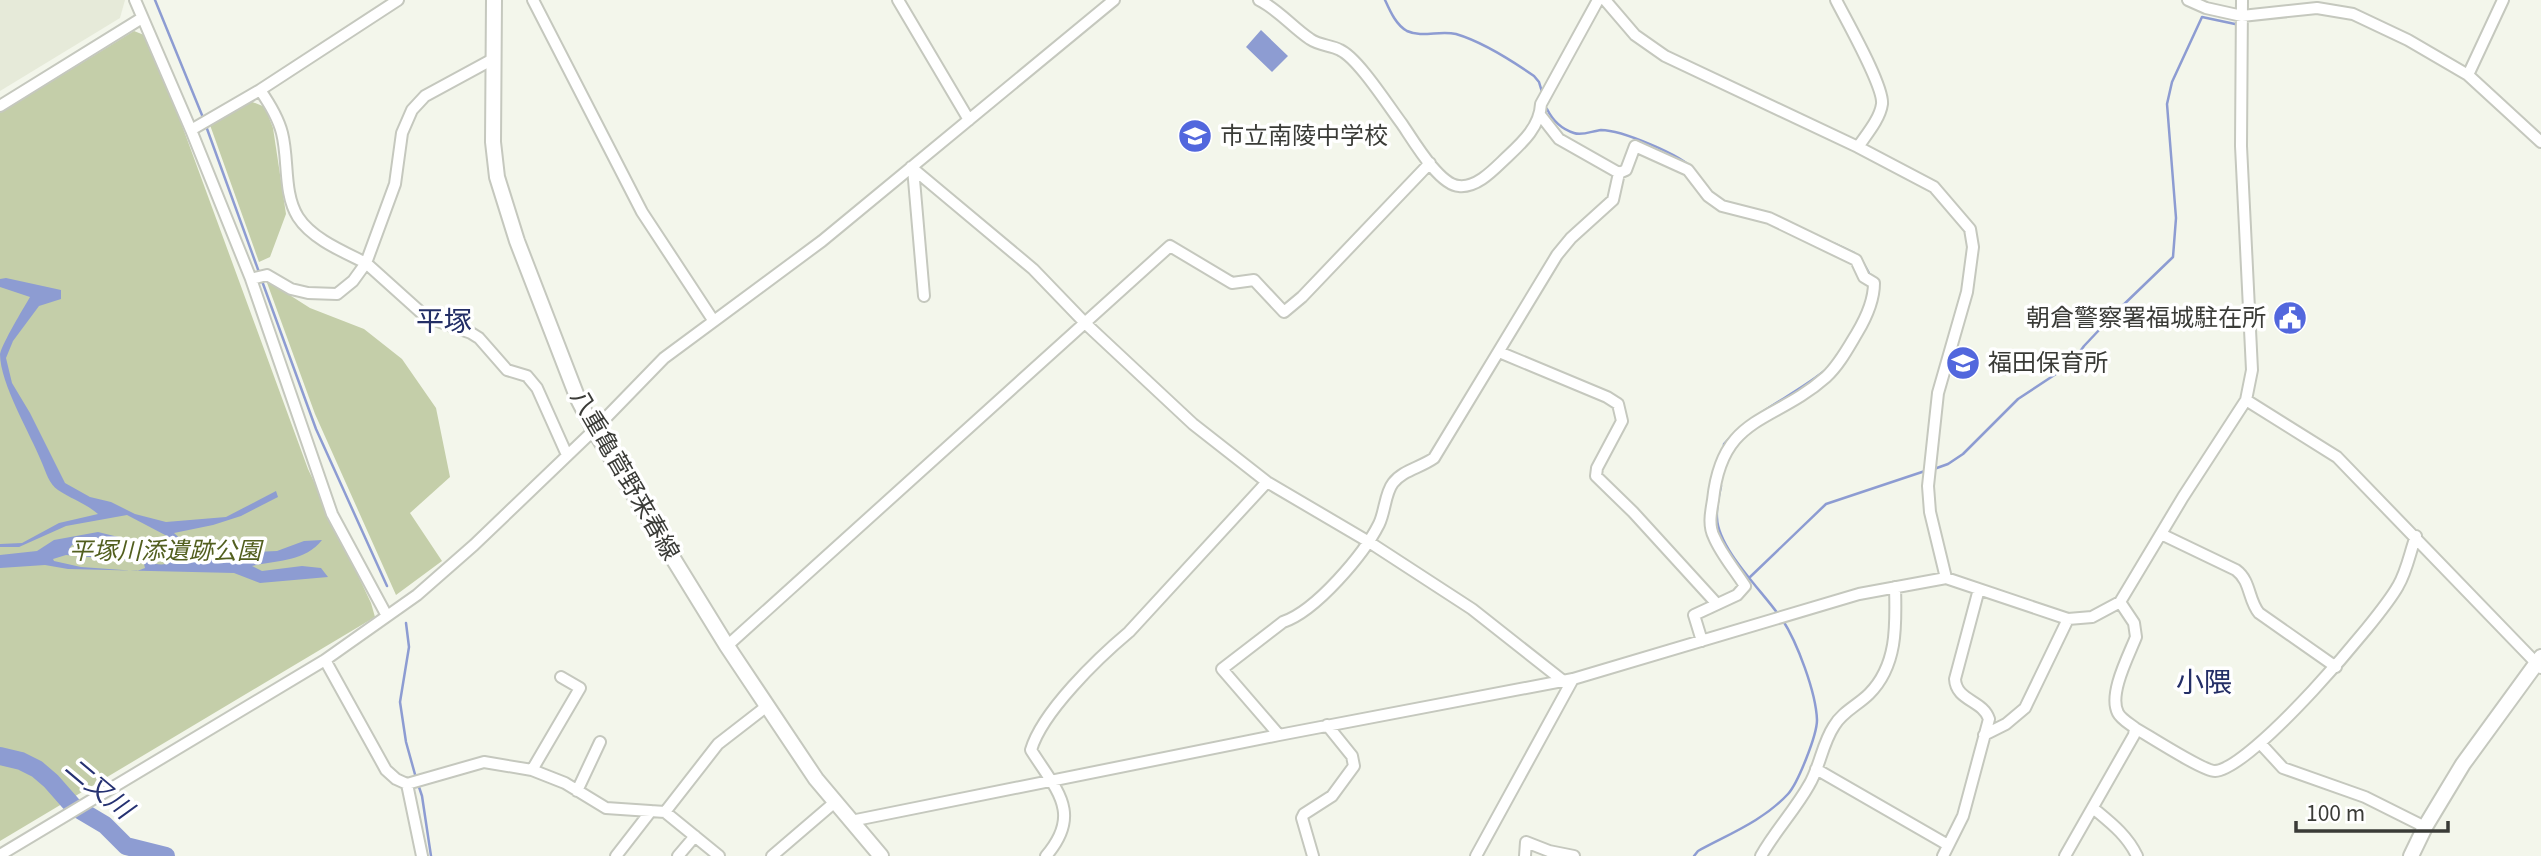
<svg xmlns="http://www.w3.org/2000/svg" width="2541" height="856" viewBox="0 0 2541 856" font-family="Georgia,'Noto Sans JP',serif">
  <rect width="100%" height="100%" fill="#f3f6eb"/>
  <path fill="#e6ead9" d="M0,0H125L120,18L0,91Z"/>
  <path fill="#c4cea9" d="M134,31L144,35L180,120L308,469L371,603L375,617L0,841V113Z
    M250,101L265,107L273,128L286,214L270,257L259,262L210,125Z
    M266,280L310,308L364,329L402,359L436,408L450,477L410,513L442,561L396,595L315,414Z"/>
  <path fill="#8d9cd2" fill-rule="evenodd" d="M1261,30L1288,56L1272,72L1246,47Z
    M6,278L61,290V299L39,306L13,341L6,358L12,383L30,413L65,483L90,497L111,502L135,514L166,522L226,517L276,491L278,497L241,516L213,525L174,533L187,545L214,554L277,551L304,541L322,540C305,562 277,560 252,566L262,571L302,566L321,568L328,577L260,583L234,573L68,569L45,565L0,568V555L37,551L54,540L98,532L171,550H176L180,546L167,536L127,515L66,526L19,547H0V544L22,543L59,523L98,514C88,505 70,498 58,490C49,484 46,472 42,463C31,435 0,384 0,354C3,342 23,309 30,297L0,287V279ZM91,540C116,541 145,549 167,559L166,564C154,566 149,560 138,558C119,556 85,559 69,549L72,545ZM66,555L136,561L144,564L145,568L137,571L81,567L54,561L53,559Z"/>
  <g fill="none" stroke-linecap="round" stroke-linejoin="round">
    <path stroke="#8d9cd2" stroke-width="2.5" d="M155,0L204,120
      M1385,0C1390,11 1396,25 1407,31C1422,38 1440,30 1456,34C1483,42 1511,60 1534,76L1539,82L1542,92
      M1547,109C1553,121 1561,129 1574,133C1582,136 1592,131 1601,130C1621,130 1682,155 1694,170
      M206,126L260,275
      M1835,244L1854,253
      M1860,257L1870,275
      M262,281L316,429L387,586
      M1724,448V444C1753,411 1795,396 1828,368
      M1934,469L1948,464L1963,454L2018,399L2071,364L2084,346L2117,311L2173,257L2176,218L2167,104L2172,82L2202,17L2235,24
      M1721,486C1719,496 1716,507 1717,518C1718,548 1761,590 1778,614
      M1749,578L1826,504L1928,470
      M406,623L409,647L400,702L406,742L416,778
      M418,784L422,796L431,856
      M1694,856L1698,851C1729,834 1763,821 1788,794C1798,783 1817,735 1817,720C1816,692 1797,642 1782,619"/>
    <path stroke="#8d9cd2" stroke-width="18" d="M0,756L21,761L37,769L51,781L73,806L105,825L126,846L166,856"/>
    <g stroke="#c5c8be" stroke-width="14">
      <path id="minor" d="M135,0L191,130L251,279L332,514L387,616
        M533,0L642,212L713,320
        M898,0L969,120
        M1259,0C1279,10 1292,27 1310,39C1320,46 1331,45 1340,50C1358,58 1389,107 1402,124C1413,140 1439,185 1459,186C1478,188 1495,168 1508,156C1523,142 1540,126 1541,104L1598,0
        M1605,0L1635,35L1665,56L1858,147L1934,187L1970,229L1973,247L1967,292L1938,393L1928,486L1930,512L1946,578
        M1836,0C1846,20 1884,86 1882,104C1880,119 1866,135 1858,147
        M2188,0L2206,8L2242,16L2317,8L2353,14L2408,40L2468,75L2541,142
        M495,58L425,96L412,110L402,133L395,184L366,263L426,317L471,333L479,338L507,370L527,376L537,388L567,455
        M2468,75L2503,0
        M0,106L142,18
        M191,130L260,90L398,0
        M911,167L1033,269L1086,324L1193,424L1267,482L1369,542L1472,609L1562,680
        M913,168L924,296
        M1619,173L1626,170L1635,146L1688,170L1708,196L1722,206L1769,218L1856,260L1864,277L1874,283C1874,301 1866,318 1857,333C1848,348 1839,365 1826,377C1773,424 1722,414 1713,500C1711,512 1708,525 1714,537C1721,554 1735,570 1745,586L1737,595L1694,615L1702,641
        M251,279L267,275L291,289L308,293L337,294L353,281L366,263C344,252 312,239 298,217C283,193 289,160 282,133C278,117 269,103 260,90
        M1499,352L1607,397L1618,404L1622,421L1597,468L1596,476L1633,512L1717,604
        M2246,400L2337,457L2541,668
        M2161,534L2236,570C2251,581 2248,600 2259,613L2336,667
        M727,646L1170,246L1232,283L1254,280L1284,312L1302,297L1430,163
        M325,660L386,770L396,779L407,784L484,762L532,770L565,783L606,808L665,812L719,856
        M2135,728C2149,736 2203,771 2215,771C2251,769 2379,620 2398,586C2407,571 2410,552 2416,536
        M1279,735L1222,669L1283,622C1316,611 1364,554 1379,524C1385,512 1385,493 1393,483C1403,470 1420,468 1434,458L1557,255L1571,238L1613,200L1619,173L1559,139L1541,116
        M1984,735L2006,724L2025,708L2068,619
        M2260,743L2283,768L2365,797L2425,827
        M1816,769L1948,845
        M532,770L580,688L561,677
        M407,784L422,856
        M577,791L600,742
        M2093,808C2111,823 2127,835 2137,856
        M665,812L718,744L767,706
        M851,821L1279,735L1573,679L1859,594L1946,578L2068,619L2092,617L2120,602L2183,497L2246,400L2252,370L2241,146L2242,0
        M0,855L325,660L417,595L474,545L594,430L664,358L822,241L1114,0
        M616,856L651,811
        M678,856L695,836
        M772,856L835,802
        M1046,856C1083,813 1056,790 1031,750C1042,712 1098,658 1129,632L1267,482
        M1313,856L1302,818L1304,814L1332,796L1354,766L1352,756L1327,725
        M1476,856L1573,679
        M1525,856L1526,842L1549,851L1574,856
        M1761,856C1775,831 1795,810 1809,785C1820,767 1822,744 1834,726C1842,712 1858,705 1869,694C1898,665 1896,624 1895,587
        M1943,856L1963,816L1989,719C1983,700 1956,701 1955,679L1979,589
        M2065,856L2134,735L2135,728C2130,724 2121,719 2118,713C2108,694 2129,655 2136,637L2134,623L2120,602"/>
    </g>
    <g stroke="#c5c8be" stroke-width="18">
      <path id="major" d="M494,0L493,142L497,177L517,241L578,399L594,430L727,646L816,779L881,856
        M2411,856L2425,827L2463,764L2541,657"/>
    </g>
    <use href="#minor" stroke="#fff" stroke-width="10"/>
    <use href="#major" stroke="#fff" stroke-width="14"/>
  </g>
  <defs>
    <g id="school-disc" transform="scale(1.75)"><circle r="9.5" fill="#5267dd" stroke="#fff"/><path d="M0-5L7-2L0 1L-7-2ZM-4 1L0 2.5L4 1V4Q0 6-4 4Z" fill="#fff"/></g>
    <g id="civic-disc" transform="scale(1.75)"><circle r="9.5" fill="#5267dd" stroke="#fff"/><path d="M-.6-6.5H3V-4.5H.6V-3L4-1V1h2V6H-6V1h2V-1L-.6-3ZM-1.2 2.5V6h2.4V2.5Z" fill="#fff"/></g>
  </defs>
  <g fill-rule="evenodd">
    <use href="#school-disc" x="1195" y="136"/>
    <use href="#civic-disc" x="2290" y="318"/>
    <use href="#school-disc" x="1963" y="363"/>
  </g>
  <g text-anchor="middle" stroke-width="7" stroke-linejoin="round" paint-order="stroke">
    <g font-size="24" fill="#3a3b37" stroke="#fff" text-anchor="start">
      <text x="1220" y="144">市立南陵中学校</text>
      <text x="2266" y="326" text-anchor="end">朝倉警察署福城駐在所</text>
      <text x="1988" y="371">福田保育所</text>
    </g>
    <g font-size="24" fill="#3a3b37" stroke="#fff">
      <text transform="translate(625 475) rotate(60)" y="8">八重亀菅野来春線</text>
    </g>
    <g font-size="24" font-style="italic" fill="#525f1f" stroke="#fff">
      <text x="165" y="559">平塚川添遺跡公園</text>
    </g>
    <g font-size="26" font-style="italic" fill="#263272" stroke="#fff">
      <text transform="translate(99 788) rotate(40)" y="9">二又川</text>
    </g>
    <g font-size="28" fill="#232e66" stroke="#fff">
      <text x="444" y="331">平塚</text>
      <text x="2204" y="692">小隈</text>
    </g>
  </g>
  <path d="M2296 821v10h152v-10" fill="none" stroke="#3a3b37" stroke-width="3.5"/>
  <text x="2306" y="821" font-size="21" fill="#3a3b37" stroke="#ffffff" stroke-width="5" paint-order="stroke">100 m</text>
</svg>
